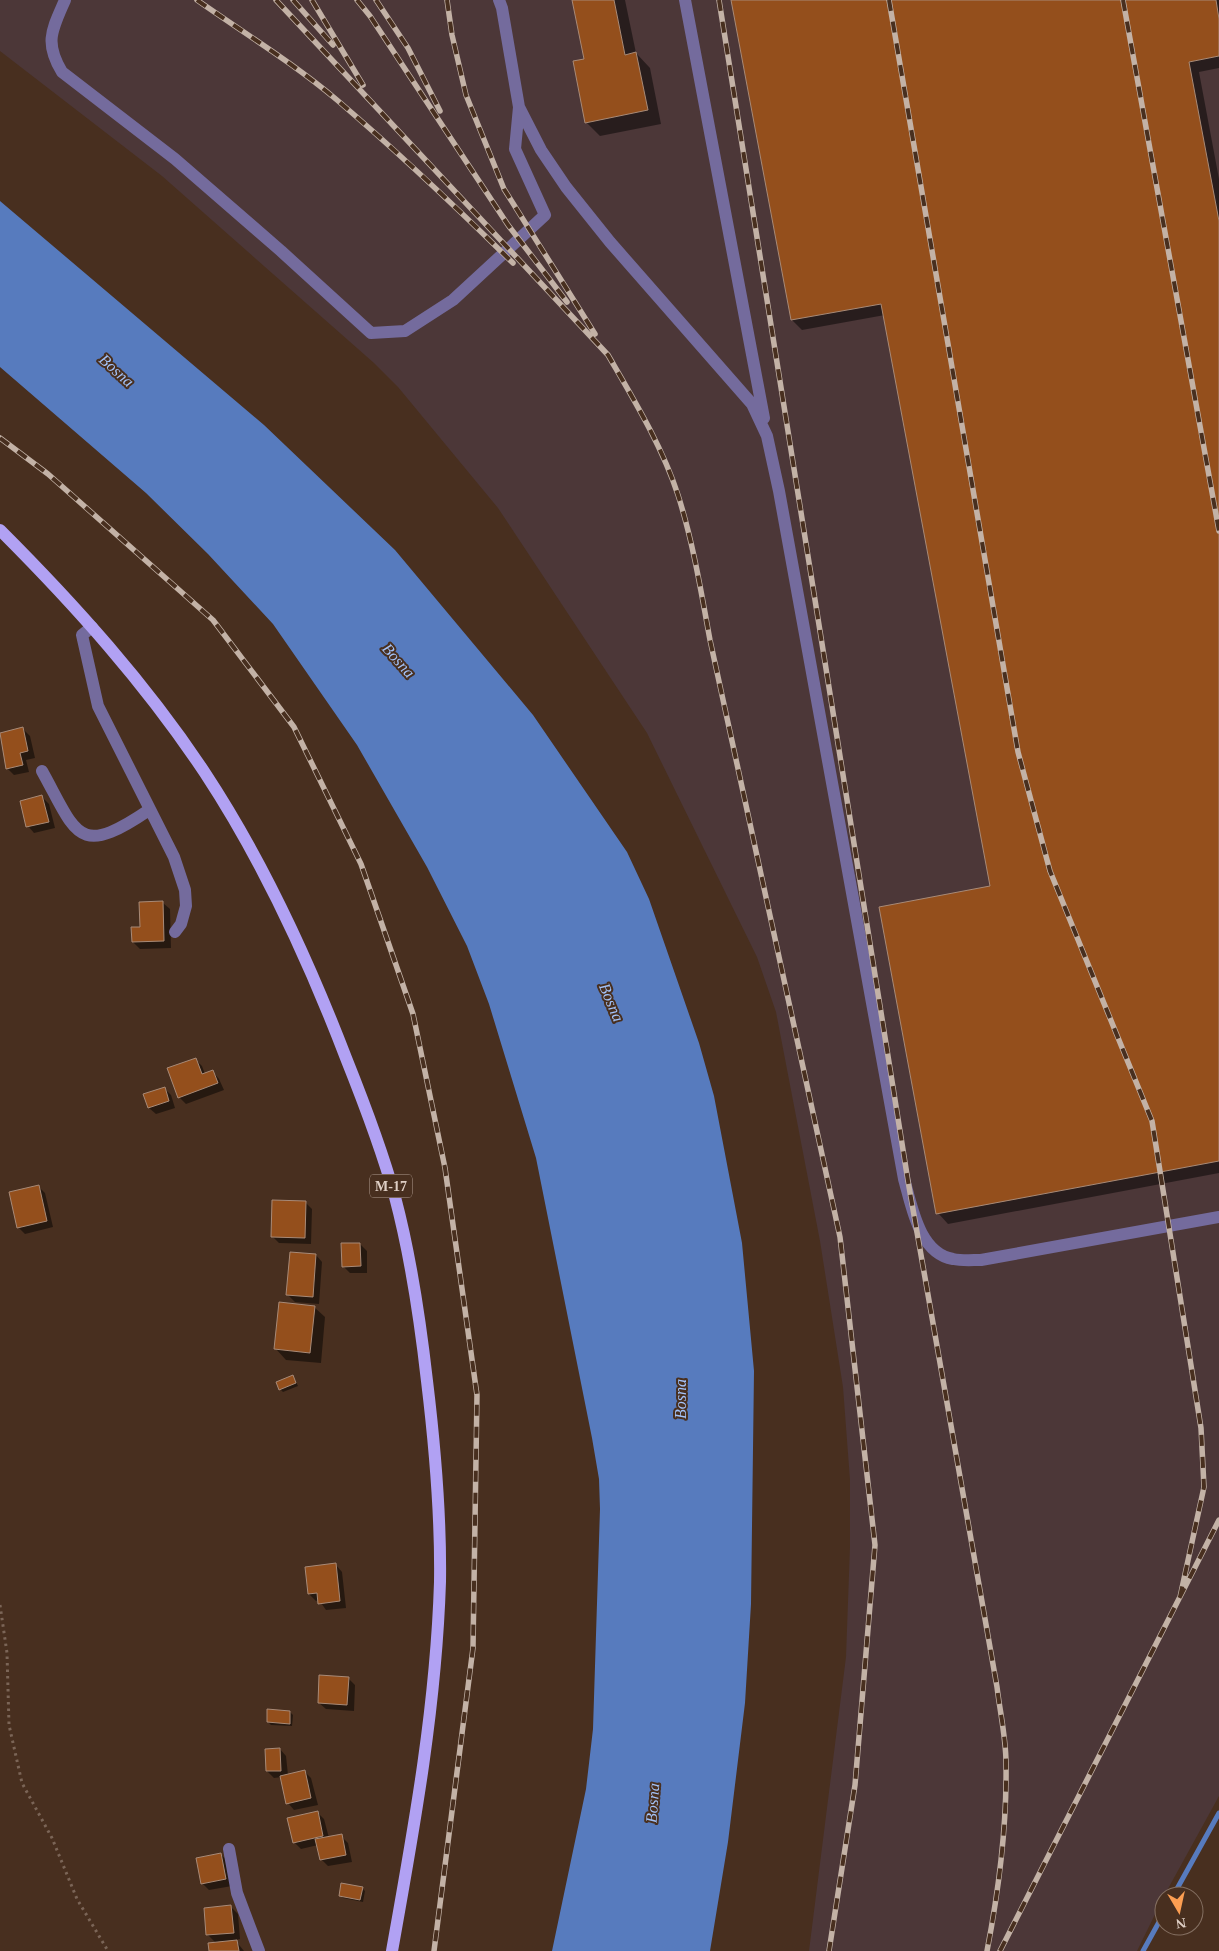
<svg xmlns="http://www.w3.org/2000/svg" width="1219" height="1951" viewBox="0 0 1219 1951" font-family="Georgia,serif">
  <rect width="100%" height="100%" fill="#482f1f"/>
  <path fill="#4c3738" d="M0,0H1219V1796L1164,1896L1137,1951H809L846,1657L850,1547V1480L843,1387L820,1241L776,1012L757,957L647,733L498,508L398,387L374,363L162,176L0,51Z"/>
  <path fill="#577bbe" d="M0,201L264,425L395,550L533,715L627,852L649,899L699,1043L714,1096L742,1243L754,1371L751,1604L745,1703L728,1842L710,1951H552L586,1789L593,1729L600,1509L599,1479L592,1438L536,1158L489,1004L467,946L427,867L357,745L273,624L208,554L146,493L0,367Z"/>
  <path fill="#0007" d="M573,0H625L636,53L650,68L661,124L600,136L586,122L585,60Z
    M732,0H1219V68L1199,72L1219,179V1173L948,1224L938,1213L991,887L885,315L802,330L792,320Z
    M23,729L30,736L35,758L26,760L29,772L14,775L7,768L0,734Z
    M42,797L49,804L55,828L34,833L28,826Z
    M163,903L170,909L171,948L140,949L133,942Z
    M195,1059L202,1066L205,1074L213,1072L219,1079L224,1090L186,1104L179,1097Z
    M164,1088L171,1095L175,1108L156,1114L149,1108Z
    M38,1186L45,1193L53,1227L25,1234L18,1227Z
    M305,1202L312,1209L311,1244L279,1243L272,1236Z
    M360,1244L367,1251V1273H350L343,1266Z
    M316,1255L322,1262L319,1304L295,1302L288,1295Z
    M314,1307L325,1317L321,1363L286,1360L276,1349Z
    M293,1376L298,1386L283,1392L280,1389Z
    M336,1565L342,1572L346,1608L326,1610L319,1600L316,1601L309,1594Z
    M348,1678L355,1685L354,1711L326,1709L319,1703Z
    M290,1712L293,1715L292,1726L271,1725L268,1722Z
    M280,1749L286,1756L288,1775L304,1771L311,1778L318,1805L294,1810L288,1803L282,1777L274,1778L267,1771Z
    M317,1812L324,1819L329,1838L341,1836L348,1843L352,1862L328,1866L321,1859L318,1845L301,1849L294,1842Z
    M221,1855L228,1861L232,1886L209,1890L202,1883Z
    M362,1888L365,1891L363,1902L343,1898L340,1895Z
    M231,1907L238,1914L240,1939L235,1940L244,1951H211L217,1944L208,1935Z"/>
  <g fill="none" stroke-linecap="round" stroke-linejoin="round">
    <path stroke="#577bbe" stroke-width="5" d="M1173,1896L1219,1813
      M1143,1951L1164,1913"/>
  </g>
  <path fill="#944f1c" stroke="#a88a77" d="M572,0H614L625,55L636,52L648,110L585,123L573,61L584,59Z
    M731,0H1216L1219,19V56L1189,62L1219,221V1161L936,1214L879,907L990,886L881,304L791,320Z
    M23,727L28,751L20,753L23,765L6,769L0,733Z
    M42,795L49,822L26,827L20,801Z
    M163,901L164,941L132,942L131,927H140L139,902Z
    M196,1058L202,1074L213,1070L218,1083L178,1098L167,1068Z
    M165,1087L169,1101L148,1108L143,1094Z
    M39,1185L47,1221L17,1228L9,1192Z
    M272,1200L306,1201L305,1238L271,1237Z
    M341,1243H360L361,1266L342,1267Z
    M290,1252L316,1254L313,1297L286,1295Z
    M279,1302L315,1306L310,1353L274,1349Z
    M293,1375L296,1383L279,1390L276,1382Z
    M336,1563L340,1601L318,1604L317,1593L308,1594L305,1567Z
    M319,1675L349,1677L347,1705L318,1703Z
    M267,1709L290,1711V1724L267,1722Z
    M280,1748L281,1771H266L265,1749Z
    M305,1770L311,1798L286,1804L280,1776Z
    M318,1811L323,1836L293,1843L287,1818Z
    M342,1834L346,1855L320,1860L315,1839Z
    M221,1853L226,1879L201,1884L196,1858Z
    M341,1883L363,1887L360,1900L339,1896Z
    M231,1905L234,1933L206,1935L204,1908Z
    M237,1940L239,1951H209L208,1943Z"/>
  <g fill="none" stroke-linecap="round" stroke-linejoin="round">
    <path stroke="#7b6557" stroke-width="3" stroke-dasharray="2.5 4" stroke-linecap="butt" d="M0,1605L7,1653L9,1725L22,1783L52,1838L77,1899L108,1951"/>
    <path stroke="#746b9d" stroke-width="12" d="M65,0C52,30 44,42 62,72L175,159L281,251L371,333L405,331L453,300L545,215L515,149L519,107L502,8L499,0
      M685,0L764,418
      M519,107L541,150L566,187L610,242L752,404L767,436L779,491L904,1179C912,1207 919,1253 953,1259C962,1261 972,1260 981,1260L1219,1217
      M92,627L82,635L98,706L174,857L185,890L186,906L181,924L175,932
      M42,771C77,834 77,859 149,810
      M229,1849L237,1893L259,1951"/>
    <path stroke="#b1a1f3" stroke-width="12" d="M0,530C75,605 146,684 205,773C263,861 308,959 346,1058C364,1103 382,1150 395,1197C411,1257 420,1319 427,1381C435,1447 441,1515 440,1582C436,1708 414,1828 392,1951"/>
    <g stroke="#c3b2a6" stroke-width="5.5">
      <path id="rail" d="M197,0C244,33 293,63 337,100C398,152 456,207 513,263
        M276,0L608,355C634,400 662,446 678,495C693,542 701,591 710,640L840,1237L875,1545L855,1785L829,1951
        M293,0L333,45
        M312,0L363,85
        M357,0L370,16L508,225L567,302
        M376,0L408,48L440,111
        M447,0L452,35L466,95L504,189L595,334
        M719,0L908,1181L997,1687C1000,1712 1006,1738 1006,1763C1007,1826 999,1889 987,1951
        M889,0L1018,752L1050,871L1152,1121L1201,1428L1204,1487L1180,1597
        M1123,0L1219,531
        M0,438L48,474L213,620L294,727L361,864L413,1014L445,1168L477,1395L473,1648L434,1951
        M1000,1951L1219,1520"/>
    </g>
    <use href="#rail" stroke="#482f1f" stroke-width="4" stroke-dasharray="11" stroke-linecap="butt"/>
  </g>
  <g text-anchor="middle" stroke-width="4" stroke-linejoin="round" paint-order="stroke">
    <rect fill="#482f1f" stroke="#b19e92" stroke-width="1" x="370" y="1174.5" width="42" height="23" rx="4"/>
    <g font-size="14" font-weight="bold" fill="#decec4">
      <text x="391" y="1191">M-17</text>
    </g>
    <g font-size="16" font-style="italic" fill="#a3c2f8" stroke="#482f1f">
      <text transform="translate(117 370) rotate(42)" y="6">Bosna</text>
      <text transform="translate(399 660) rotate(48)" y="6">Bosna</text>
      <text transform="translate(612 1002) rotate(67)" y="6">Bosna</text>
      <text transform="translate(680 1399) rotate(-90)" y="6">Bosna</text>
      <text transform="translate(652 1803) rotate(-86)" y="6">Bosna</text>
    </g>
  </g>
  <g transform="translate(1179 1911) rotate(171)"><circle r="24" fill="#482f1f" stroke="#846f61"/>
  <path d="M0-4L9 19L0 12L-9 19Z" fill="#fc9e52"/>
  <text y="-8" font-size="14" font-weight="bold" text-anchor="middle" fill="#decec4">N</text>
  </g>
</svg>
